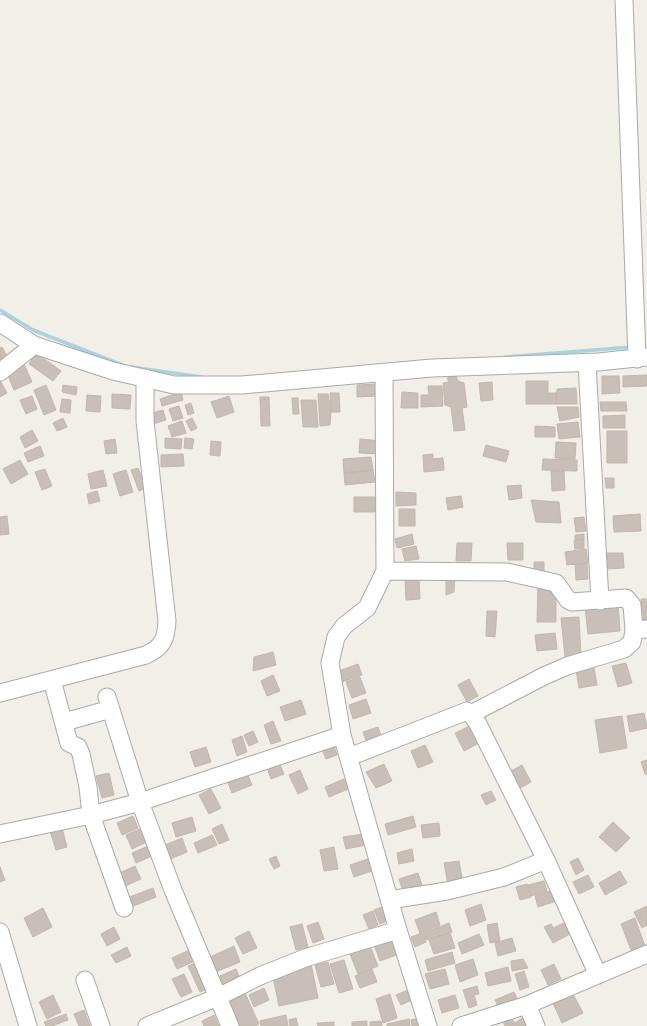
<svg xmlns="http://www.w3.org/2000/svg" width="647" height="1026" viewBox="0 0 647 1026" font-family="Overpass,sans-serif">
  <rect width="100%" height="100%" fill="#f2efe9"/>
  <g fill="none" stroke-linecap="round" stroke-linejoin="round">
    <path stroke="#aad3df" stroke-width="3.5" d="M0,310L33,330L125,366
      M505,357L632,347
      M131,367L202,377"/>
  </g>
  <path fill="#c7bfb8" stroke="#c4b6ab" d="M2,347L7,356L0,360V348Z
    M36,353L61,371L53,381L29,364Z
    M24,364L32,382L14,390L6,371Z
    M647,375V386L623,387V376Z
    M456,376L458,381L464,383L467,407L462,408L465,430L454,431L451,407L445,405L443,383L449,382L447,378Z
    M602,376H619L620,393L602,394Z
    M0,380L7,393L0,397Z
    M526,381H548V393H556V404H526Z
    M492,382L493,400L481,401L479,383Z
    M376,384L377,396L357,397V385Z
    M46,385L56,410L44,415L34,390Z
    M63,385L77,387L76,395L62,392Z
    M428,386H442L443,406L421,407V395H429Z
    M576,388L577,404H556L557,389Z
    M181,392L183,400L162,406L160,399Z
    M402,392L418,393V408H401Z
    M330,393H339L340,412H331Z
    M112,394L131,395L130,409L112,408Z
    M318,394H328L331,412L330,425L320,426Z
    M87,395L101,396L100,412L86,411Z
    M32,396L37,409L26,414L20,400Z
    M229,396L234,412L217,418L211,402Z
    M260,397H269L270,426H261Z
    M292,398H298L299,414H293Z
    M62,399L71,400L70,413L60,412Z
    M301,400H316L318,427H303Z
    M600,402H626L627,411H601Z
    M191,403L194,413L188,415L185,405Z
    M179,406L183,418L173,421L169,409Z
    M557,407H578L579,417L560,421Z
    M163,410L166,420L153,424L149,414Z
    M625,415V428H603V416Z
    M63,418L67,427L57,431L53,423Z
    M192,418L197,428L191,431L186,421Z
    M182,421L186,433L172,437L168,426Z
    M578,422L580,437L559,439L557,424Z
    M535,426L555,427V437H535Z
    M32,430L38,441L25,448L20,437Z
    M607,431H627V463H607Z
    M165,438L182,439L181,449L165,448Z
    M185,438L194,439L192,449L184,448Z
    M115,439L117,453L106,454L104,441Z
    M360,439L381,441L380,454L359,453Z
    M211,441L221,442L220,456L210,455Z
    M556,442L576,443L575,459L555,458Z
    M486,445L509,451L506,462L483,456Z
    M40,446L44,456L28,462L24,453Z
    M183,454L184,466L161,467V455Z
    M433,454V459L443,458L444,470L424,472L423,455Z
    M371,457L373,470L344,473L343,459Z
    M543,459L577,460V471L542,470Z
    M20,460L28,474L11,484L3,469Z
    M138,468L146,488L139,491L131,470Z
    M45,469L52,486L42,490L35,472Z
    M103,470L107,486L91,489L88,474Z
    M126,470L133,492L120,496L113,474Z
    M373,470L375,482L345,485L344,473Z
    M551,471H564L565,490L552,491Z
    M605,478H614V488H606Z
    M521,485L522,498L509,500L507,486Z
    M97,491L100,501L89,504L87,494Z
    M396,492L416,493V505L396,506Z
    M461,496L463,507L448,510L446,498Z
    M354,497H375V512H354Z
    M531,500L559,502L561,523L536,522Z
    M399,509H415V526H399Z
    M640,514L641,531L614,532L613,516Z
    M7,516L9,534L0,535V517Z
    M584,517L586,531L576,532L574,518Z
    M412,534L414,544L397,548L395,539Z
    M584,534V539L575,540V535Z
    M584,539V548L575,549L574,541Z
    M457,543H472L471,561H456Z
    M507,543H523V560H508Z
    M416,546L419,559L405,561L402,549Z
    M586,549L588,563L567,565L565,552Z
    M606,553H623L624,568L606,569Z
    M534,562H544V574H534Z
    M587,563L588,579L576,580L575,564Z
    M446,573L455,574L454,592L446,595Z
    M419,578L420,599L406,600L405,579Z
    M538,584H556V622H537Z
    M641,599H647V623H644Z
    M618,604L620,631L588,634L585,607Z
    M487,611H497L495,637L486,636Z
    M579,617L581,656L565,657L561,618Z
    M555,633L557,649L537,651L535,635Z
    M273,652L276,665L253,671L254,657Z
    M626,663L632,683L618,687L612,666Z
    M358,664L362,675L342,682L339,671Z
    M594,667L597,685L579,688L576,670Z
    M273,675L280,691L267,696L261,681Z
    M360,677L366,693L352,698L346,682Z
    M469,679L478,696L467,702L458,685Z
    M366,699L371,713L353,719L349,705Z
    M301,700L306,714L285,721L280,707Z
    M644,713L647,728L630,732L627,716Z
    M622,716L627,748L600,753L595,720Z
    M273,721L281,741L271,744L264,725Z
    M472,725L481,742L464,751L455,733Z
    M378,727L383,741L368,746L363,732Z
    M253,731L258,742L249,746L244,735Z
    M242,736L247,752L237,756L232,740Z
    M333,743L337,755L326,759L321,747Z
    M425,745L433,762L418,768L411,751Z
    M206,747L211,762L195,767L190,752Z
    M278,760L284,774L271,779L266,765Z
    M647,760V774H645L641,762Z
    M384,764L392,781L376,788L366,772Z
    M522,765L531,782L520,788L511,771Z
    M300,770L308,789L298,794L289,775Z
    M246,771L252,785L232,793L227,780Z
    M109,773L114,795L102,798L96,776Z
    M344,779L348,789L329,797L325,787Z
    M211,789L221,808L209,814L199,795Z
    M491,791L496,800L486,805L481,795Z
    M133,816L138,828L122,835L117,823Z
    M413,816L416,827L388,835L385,824Z
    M192,817L196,831L176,837L172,823Z
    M613,822L630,838L616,852L599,837Z
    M439,823L440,836L423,838L421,825Z
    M222,824L229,840L219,844L212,829Z
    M144,827L151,840L132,849L126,835Z
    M62,828L67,847L56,850L50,831Z
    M364,834L366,845L346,849L343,837Z
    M212,835L217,845L198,853L194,843Z
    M182,838L187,852L170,859L165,845Z
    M148,846L152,856L136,863L132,853Z
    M334,847L338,869L324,871L320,850Z
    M412,849L414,861L399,864L397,853Z
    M276,856L280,866L274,869L269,859Z
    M371,858L375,870L354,877L350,865Z
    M578,858L584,870L576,875L570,862Z
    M459,861L463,883L448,885L444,863Z
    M135,866L141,879L123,887L117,874Z
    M0,867L5,880L0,882Z
    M620,871L627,883L605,895L599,883Z
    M418,873L423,888L404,894L399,879Z
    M588,875L594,887L579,894L573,882Z
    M544,881L547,891L531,896L528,885Z
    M527,884L531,897L520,900L516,887Z
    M153,888L156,897L131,907L127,898Z
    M553,890L557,901L538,907L535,896Z
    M481,904L486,920L470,926L465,910Z
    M387,905L392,919L380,924L374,910Z
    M647,906V925L642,928L634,912Z
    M43,908L52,927L33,937L24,918Z
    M373,911L378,925L369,929L363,915Z
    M436,912L440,925L420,933L415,920Z
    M635,918L646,949L633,955L621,924Z
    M318,922L324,939L313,943L307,926Z
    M449,923L452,932L426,940L423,933Z
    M497,923L500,941L490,943L487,925Z
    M564,923L570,934L553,943L544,927L551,924L553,928Z
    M302,924L308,947L296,950L290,927Z
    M114,927L120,939L107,946L101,934Z
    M249,931L257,948L243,954L235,938Z
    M422,933L426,942L415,947L411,937Z
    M450,933L455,948L434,954L429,940Z
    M479,934L484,945L462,954L458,943Z
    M392,935L399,954L380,961L373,942Z
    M512,938L516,951L498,956L495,943Z
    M234,946L240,962L213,973L208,958Z
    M370,946L378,966L358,974L350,954Z
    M127,947L131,956L116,963L111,955Z
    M194,948L199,959L177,969L172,958Z
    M452,952L455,963L428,971L425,960Z
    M473,959L478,975L460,982L455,965Z
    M523,959L528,968L512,971L511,961Z
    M344,960L353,989L339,993L330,964Z
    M201,961L212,987L200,992L188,966Z
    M328,962L334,984L321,987L315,965Z
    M311,964L318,998L279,1006L272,972Z
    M554,964L561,979L548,985L541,970Z
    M508,967L511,981L488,986L485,973Z
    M236,969L241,981L225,988L220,976Z
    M372,969L377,982L360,988L355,976Z
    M445,969L449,984L430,989L425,974Z
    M524,971L529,987L520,990L515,974Z
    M184,974L192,992L181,997L172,979Z
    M477,986L479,994L474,995L477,1005L469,1008L463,990Z
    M264,988L269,1000L254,1007L249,995Z
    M410,989L414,999L401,1005L396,995Z
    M514,992L519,1003L500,1011L495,1000Z
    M245,993L259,1024L255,1026H237L226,1001Z
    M390,994L397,1018L383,1023L376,999Z
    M53,995L61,1012L47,1019L39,1002Z
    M455,995L459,1008L442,1013L438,1000Z
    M564,995L566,999L574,996L583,1013L562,1023L552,1001Z
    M84,1010L90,1026H79L74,1014Z
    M66,1014L68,1020L52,1026H46L44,1022Z
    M214,1015L219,1026H204L202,1021Z
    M286,1015L288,1026H261L260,1021Z
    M525,1016L529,1026H505L502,1019L511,1017L515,1023Z
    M296,1018L298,1026H290L289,1020Z
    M420,1018L422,1026H412L411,1020Z
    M409,1019L410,1026H387V1024Z
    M367,1021V1026H352V1022Z
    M381,1021L382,1026H370V1022Z
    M334,1022V1026H318L317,1023Z"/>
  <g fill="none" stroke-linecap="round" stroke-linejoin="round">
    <g stroke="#a9a9a9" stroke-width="19">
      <path id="minor" d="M624,0L637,359
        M0,323L34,345L113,371L174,385H242L432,368L598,362L647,357
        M587,363L600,601
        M0,372L34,345
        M384,373L385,571L367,608L344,626L336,637L330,663L342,735L398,930L428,1026
        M385,571L507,572L556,583L568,600L572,602L626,598L632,605L634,630L647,629
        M52,680L69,743L78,747L81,754L88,787L91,815L124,908
        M0,693L146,655C163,647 166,639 167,621L145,421V378
        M107,697L140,802L173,890L230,1026
        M471,714L544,676L567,666L624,649L632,642L634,630
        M64,722L111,709
        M349,757L467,711L471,714L478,724L546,860
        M0,834L91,815L140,802L342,735
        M389,900L447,891L504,877L546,860L598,975
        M0,932L28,1026
        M85,980L101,1026
        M527,1005L536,1026
        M147,1026L218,997L260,976L305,958L398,930
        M461,1026L527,1005L647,954"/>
    </g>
    <use href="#minor" stroke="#fff" stroke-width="17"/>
  </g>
</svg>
